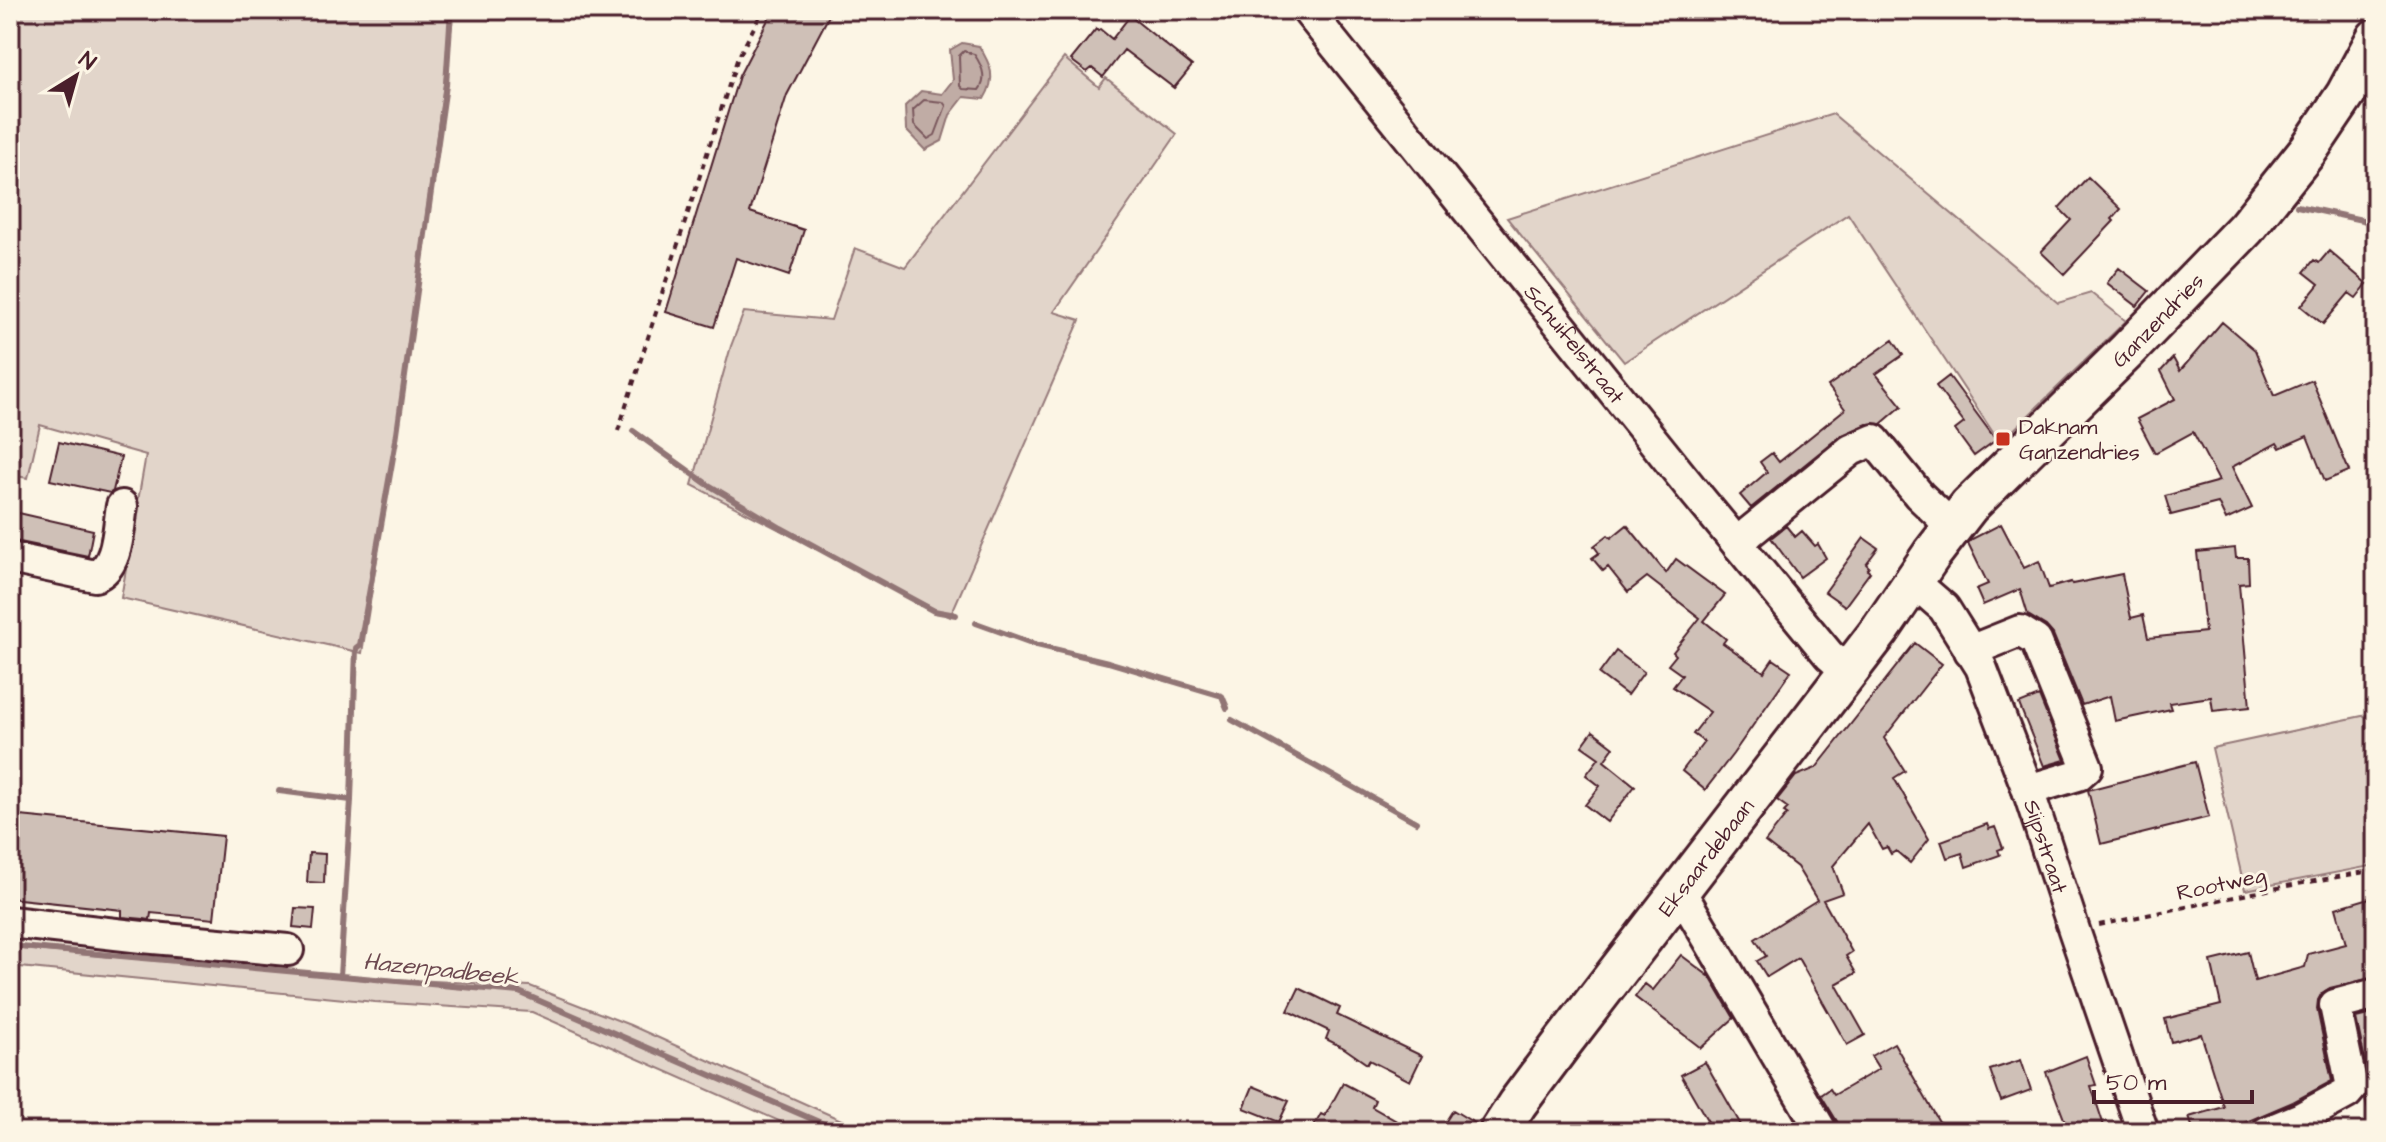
<svg xmlns="http://www.w3.org/2000/svg" width="2386" height="1142" viewBox="0 0 2386 1142" font-family="'Architects Daughter',sans-serif">
  <rect width="100%" height="100%" fill="#fcf5e5"/>
  <filter id="ink" filterUnits="userSpaceOnUse"><feTurbulence type="fractalNoise" baseFrequency=".0125" numOctaves="2"/><feDisplacementMap in="SourceGraphic" scale="16" xChannelSelector="R" yChannelSelector="G"/><feConvolveMatrix kernelMatrix="1 2 1 2 8 2 1 2 1" color-interpolation-filters="sRGB"/></filter>
  <g filter="url(#ink)">
    <path fill="#e2d5ca" stroke="#967a7a" stroke-width="2" d="M18,10H454L394,450L362,653L121,598L146,455L40,425L28,478L10,475V180Z
      M1064,58L1099,87L1106,78L1177,134L1054,312L1080,320L950,617L692,485L731,346L744,312L831,320L855,248L905,267Z
      M1833,114L2058,303L2091,293L2126,321L2000,443L1848,214L1624,362L1507,218Z
      M2376,713V865L2245,890L2212,748Z
      M10,948L337,976L530,986L630,1025L868,1132H804L532,1012L375,1002L10,966Z"/>
    <path fill="#c0aca5" stroke="#917474" stroke-width="2" d="M962,43L979,46C991,65 997,78 984,99L964,97L950,115L942,141L925,150L906,130L905,106L921,91L942,94L953,80L950,50Z"/>
    <g fill="none" stroke-linecap="round" stroke-linejoin="round">
      <path stroke="#79575c" stroke-width="2" d="M964,51L974,54C981,64 988,79 979,90L963,89L960,86L959,56Z
        M924,100L943,102L946,106L935,135L928,139L914,125L913,110Z"/>
      <path stroke="#917474" stroke-width="6" d="M2297,206L2376,223
        M633,431L707,484L781,528L934,611L956,615
        M976,623L1037,645L1108,662L1222,696L1227,708
        M1232,720L1416,822
        M279,791L351,800
        M10,946L519,992L842,1132
        M340,976L351,800L356,648L360,645L396,440L446,85L451,10"/>
    </g>
    <path fill="#cfc0b7" stroke="#4a1f2b" stroke-width="2" d="M773,10H832L787,95L750,212L804,230L789,276L736,258L714,327L666,312L739,76Z
      M1130,16L1192,66L1174,88L1124,50L1103,77L1092,68L1087,72L1071,60L1096,29L1098,31L1100,29L1112,39Z
      M2088,177L2121,209L2112,219L2114,221L2064,274L2041,252L2071,220L2059,208Z
      M2329,251L2367,284L2356,298L2349,293L2323,324L2301,306L2319,284L2304,272L2314,260L2319,263Z
      M2119,268L2149,291L2137,306L2107,283Z
      M2222,322L2255,350L2274,396L2312,380L2349,471L2325,481L2307,436L2280,448L2277,443L2232,467L2252,508L2226,520L2218,503L2171,515L2165,496L2219,481L2193,432L2155,453L2137,419L2175,399L2161,371L2173,358L2180,371Z
      M1893,340L1903,355L1876,374L1902,406L1881,424H1867L1840,436L1751,508L1740,495L1767,472L1760,462L1772,453L1779,462L1845,409L1828,386Z
      M1949,376L1996,440L1974,456L1955,430L1964,423L1936,386Z
      M59,442L121,457L113,491L110,493L50,480Z
      M10,511L93,530L88,556L10,540Z
      M2001,524L2024,568L2039,561L2049,588L2071,582L2072,584L2122,574L2131,618L2143,615L2148,638L2205,632L2197,552L2235,548L2236,558H2248L2249,583L2239,584L2250,707L2213,711L2211,697L2169,703L2171,709L2115,721L2110,696L2082,705L2053,634L2046,626L2028,615L2020,589L1983,605L1976,589L1988,584L1968,543L1972,539Z
      M1627,525L1666,573L1676,559L1725,595L1704,621L1726,639L1723,643L1764,672L1773,659L1791,671L1733,754L1705,790L1682,771L1704,742L1693,734L1710,712L1673,687L1682,675L1668,665L1676,655L1673,652L1700,618L1647,577L1628,592L1608,567L1603,571L1592,558L1599,553L1594,546L1608,535L1611,538Z
      M1786,526L1795,537L1802,531L1815,546L1818,544L1826,558L1800,577L1771,538Z
      M1864,538L1878,548L1866,564L1869,567L1867,570L1870,572L1845,606L1825,592Z
      M1915,643L1942,664L1884,738L1905,771L1894,778L1929,839L1910,863L1896,851L1891,854L1887,847L1882,849L1868,824L1833,866L1843,893L1823,900L1852,952L1846,956L1856,973L1836,984L1865,1035L1847,1045L1798,958L1767,977L1757,961L1766,956L1755,939L1817,900L1797,867L1765,842L1787,814L1784,812L1788,808L1777,800L1796,776L1816,768Z
      M1616,651L1644,672L1627,695L1599,674Z
      M2039,696L2065,760L2044,766L2019,704Z
      M1593,731L1614,747L1604,761L1635,786L1607,822L1585,805L1600,786L1586,775L1599,758L1582,746Z
      M2195,762L2209,817L2101,844L2088,790Z
      M10,815L223,836L214,919L151,913L150,920L144,919L122,917V910L10,898Z
      M1987,824L1989,829L1995,827L2003,848L1998,850L2000,855L1966,867L1962,853L1947,858L1941,841Z
      M309,853L325,854L324,883L307,882Z
      M2376,896V977L2330,988L2322,993L2318,1000L2317,1009L2332,1081L2293,1102L2239,1125L2242,1132H2194L2189,1117L2224,1107L2201,1034L2171,1042L2165,1019L2221,1005L2211,961L2248,952L2255,981L2305,967L2308,954L2346,944L2336,908Z
      M295,908L315,909L313,929L293,927Z
      M1681,955L1710,977L1734,1018L1701,1048L1635,997L1645,984L1653,990Z
      M1299,988L1340,1008L1337,1015L1422,1056L1410,1081L1369,1060L1367,1064L1344,1048L1326,1039L1329,1031L1288,1011Z
      M2376,1013V1116L2370,1117L2365,1099L2369,1092L2370,1083L2356,1018Z
      M1894,1043L1945,1132H1840L1838,1123L1821,1095L1830,1089L1834,1095L1879,1069L1871,1056Z
      M2086,1056L2096,1085L2091,1086L2104,1126L2085,1132H2069L2046,1072Z
      M2021,1060L2031,1090L2001,1101L1990,1070Z
      M1705,1062L1745,1132H1714L1681,1075Z
      M1343,1083L1375,1100L1372,1107L1416,1132H1379L1356,1121L1352,1127L1364,1132H1311L1321,1114L1325,1116Z
      M1253,1086L1289,1101L1279,1122L1244,1108Z
      M1453,1110L1479,1126L1477,1132H1439Z"/>
    <g fill="none" stroke-linecap="round" stroke-linejoin="round">
      <g stroke="#4a1f2b" stroke-width="36">
        <g id="minor">
          <path id="s1" d="M1307,10L1692,489L1829,655L1848,672"/>
          <path d="M1738,545L1750,532L1851,450L1874,440L1919,495L1939,514L1950,530"/>
          <path d="M10,558L95,576C119,567 118,528 122,506"/>
          <path id="s2" d="M1914,582L1944,608L1981,667L2028,790L2074,930L2143,1132"/>
          <path d="M1970,651L2020,631L2036,641L2087,767L2078,775L2028,790"/>
          <path d="M1680,891L1822,1132"/>
          <path d="M10,922L142,937L288,950"/>
          <path d="M2267,1132L2301,1118L2347,1093L2352,1087L2335,1005L2376,994"/>
        </g>
      </g>
      <g stroke="#4a1f2b" stroke-width="44">
        <g id="major">
          <path id="s3" d="M1499,1132L1517,1104L1564,1041L1881,629L1932,554L1969,506L2128,350L2246,228L2309,149L2346,94L2376,38"/>
        </g>
      </g>
      <path stroke="#4a1f2b" stroke-width="4" stroke-dasharray="6 6" stroke-linecap="butt" d="M618,431L737,60L763,10
        M2099,925L2287,886L2376,870"/>
      <use href="#minor" stroke="#fcf5e5" stroke-width="30"/>
      <use href="#major" stroke="#fcf5e5" stroke-width="38"/>
    </g>
  </g>
  <rect fill="#c8321e" stroke="#fcf5e5" stroke-width="3" x="1995" y="431" width="16" height="16" rx="4"/>
  <g text-anchor="middle" stroke-width="6" stroke-linejoin="round" paint-order="stroke">
    <g font-size="22" fill="#4a1f2b" stroke="#fcf5e5">
      <text dy="8" stroke="none"><textPath href="#s3" startOffset="1048">Ganzendries</textPath></text>
      <text dy="8" stroke="none"><textPath href="#s1" startOffset="428">Schuifelstraat</textPath></text>
      <text dy="8" stroke="none"><textPath href="#s2" startOffset="300">Sijpstraat</textPath></text>
      <text dy="8" stroke="none"><textPath href="#s3" startOffset="344">Eksaardebaan</textPath></text>
      <text transform="translate(2221 883) rotate(-12)" y="8">Rootweg</text>
    </g>
    <g font-size="22" fill="#4a1f2b" stroke="#fcf5e5" text-anchor="start">
      <text x="2019" y="434">Daknam<tspan x="2019" dy="25">Ganzendries</tspan></text>
    </g>
    <g font-size="24" font-style="italic" fill="#6d4950" stroke="#fcf5e5">
      <text transform="translate(441 969) rotate(6)" y="8">Hazenpadbeek</text>
    </g>
  </g>
  <rect width="2386" height="1142" fill="none" stroke="#fcf5e5" stroke-width="40"/>
  <rect x="20" y="20" width="2346" height="1102" fill="none" stroke="#4a1f2b" stroke-width="3" filter="url(#ink)"/>
  <g transform="translate(76 76) rotate(37)" stroke="#fcf5e5" stroke-width="6" paint-order="stroke">
  <path d="M0-6L14 30L0 20L-14 30Z" fill="#4a1f2b"/>
  <text y="-12" font-size="22" font-weight="bold" text-anchor="middle" fill="#4a1f2b">N</text>
  </g>
  <path d="M2094 1090v12h158v-12" fill="none" stroke="#4a1f2b" stroke-width="4"/>
  <text x="2106" y="1090" font-size="24" fill="#4a1f2b" stroke="#fcf5e5" stroke-width="6" paint-order="stroke">50 m</text>
</svg>
